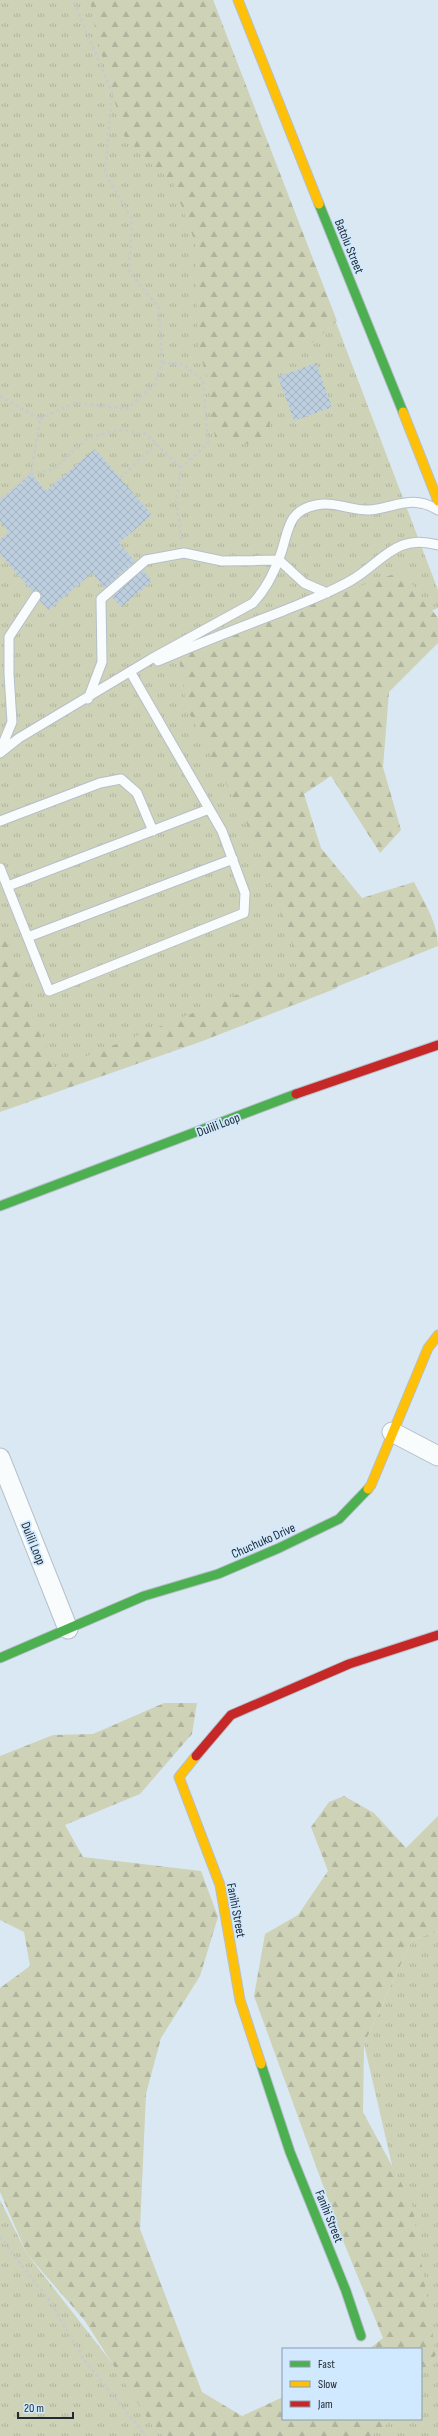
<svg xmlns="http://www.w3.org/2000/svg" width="438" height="2436" viewBox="0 0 438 2436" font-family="'Sofia Sans Condensed',sans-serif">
  <defs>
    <pattern id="grass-tufts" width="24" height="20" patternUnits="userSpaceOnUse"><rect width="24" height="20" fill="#ced2b6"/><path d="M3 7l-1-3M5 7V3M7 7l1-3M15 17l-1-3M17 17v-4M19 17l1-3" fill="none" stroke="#b1b49d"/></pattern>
    <pattern id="forest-firs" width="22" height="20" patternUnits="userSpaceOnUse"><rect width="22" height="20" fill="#ced2b6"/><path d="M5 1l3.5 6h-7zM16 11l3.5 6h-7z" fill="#b1b49d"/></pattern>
    <pattern id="building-cross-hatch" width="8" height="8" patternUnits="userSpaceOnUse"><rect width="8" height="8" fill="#bdcfdf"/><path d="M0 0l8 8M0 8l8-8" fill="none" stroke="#a2b2c0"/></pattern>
  </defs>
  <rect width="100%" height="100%" fill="#dae8f4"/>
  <path fill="url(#grass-tufts)" d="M0,0H213L438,590V608L334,652L270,823L337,988L205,1040L0,1111Z
    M438,1931V2436H361L379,2419H421V2373L436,2355L364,2044L412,1940Z
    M0,2200L27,2254L169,2436H0Z"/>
  <path fill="url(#forest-firs)" d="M90,0H213L337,321L305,349L271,366L273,411L267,437L248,444L215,438L208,381L198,347L195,242L173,183L125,138L97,38Z
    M402,571L438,618V643L389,692L383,767L401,830L380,853L331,776L304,794L321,848L362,898L414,882C424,902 438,923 438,946L205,1040L0,1112V924L55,1069L301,969L253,835L187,709L178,653Z
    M164,1703H197L192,1734L140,1794L65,1825L83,1857L201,1871L218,1917L200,1976L161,2038L146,2094L140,2229L202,2392L242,2416L283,2397V2419H394L371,2436H163L151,2424L85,2321L27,2254L0,2192V1988L30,1966L24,1932L0,1920V1756L53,1735L93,1734Z
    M344,1796L374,1813L406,1848L438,1816V1931L412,1940L364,2044L363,2112L412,2203L436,2355L421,2373V2349H369L383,2338L344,2243L254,1996L265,1934L298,1915L328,1871L311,1827L329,1802Z"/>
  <path fill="url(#building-cross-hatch)" d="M316,363L332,407L294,421L278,377Z
    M95,449L152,515L119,543L135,561L105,588L92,573L49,610L40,601L41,593L37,590L32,591L0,554V540L9,532L0,521V500L31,474L46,491Z
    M143,570L152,581L121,607L112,597Z"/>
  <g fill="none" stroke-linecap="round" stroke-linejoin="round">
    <g stroke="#b5bfc9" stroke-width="11">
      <path id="lane" d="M158,661C199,643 241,627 283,611C305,602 329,593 350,581C383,562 395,533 438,545
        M88,699L102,662L101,599L146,560L184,553L222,561L279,560L304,583L327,593
        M0,751L12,722L9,674V637L36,596
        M0,753L19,738L151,659L253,603C266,589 274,573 280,556C289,532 286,511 316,505C335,501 352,511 370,510C397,507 412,494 438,510
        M0,821L100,783L121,779L137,793L153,831
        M0,868L49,991L244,913L245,893L222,831L131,673
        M8,886L209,809
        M28,937L233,859"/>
    </g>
    <g stroke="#b5bfc9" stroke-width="21">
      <path id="street" d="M392,1432L438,1456
        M0,1458L68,1629"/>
    </g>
    <g stroke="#b5bfc9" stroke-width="11">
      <path id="fast" d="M319,204L403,412
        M0,1206L296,1094
        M0,1658L144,1596L218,1574L279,1548L339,1519L368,1489
        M261,2064L290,2152L346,2291L361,2336"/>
    </g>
    <g stroke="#b5bfc9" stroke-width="11">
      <path id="slow" d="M238,0L319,204
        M403,412L438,501
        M368,1489L371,1485L428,1348L438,1335
        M196,1756L179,1777L220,1885L240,2000L261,2064"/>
    </g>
    <g stroke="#b5bfc9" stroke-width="11">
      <path id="jam" d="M296,1094L438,1045
        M196,1756L231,1715L349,1664L438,1635"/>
    </g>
    <path stroke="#c6cbce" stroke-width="2.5" stroke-dasharray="3 3" stroke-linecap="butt" d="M162,363L183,364L203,380L208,443L181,468L176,503L182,540
      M0,396L40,419L31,474L0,500
      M40,419L74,403L127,409L154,385L162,363L159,308L129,271L132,219L105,173L112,93L73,0
      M31,474L54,469L88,438L119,430L146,434L181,468
      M120,478L156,444
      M0,2237L51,2303L84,2360L146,2436"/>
    <use href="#lane" stroke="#f9fcfd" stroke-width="9"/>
    <use href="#street" stroke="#f9fcfd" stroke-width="19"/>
    <use href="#fast" stroke="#4caf50" stroke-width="9"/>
    <use href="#slow" stroke="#ffc107" stroke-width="9"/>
    <use href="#jam" stroke="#c62828" stroke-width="9"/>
  </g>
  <g text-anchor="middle" stroke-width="3.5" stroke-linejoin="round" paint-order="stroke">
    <g font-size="13" fill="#212a32" stroke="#d0e9fe">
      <text transform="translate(350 246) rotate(68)" y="5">Batolu Street</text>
      <text transform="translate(218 1124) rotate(-21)" y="5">Dulili Loop</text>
      <text transform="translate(263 1540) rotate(-24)" y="5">Chuchuko Drive</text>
      <text transform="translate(34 1543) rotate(68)" y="5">Dulili Loop</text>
      <text transform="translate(237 1910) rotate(79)" y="5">Fanihi Street</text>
      <text transform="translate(330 2216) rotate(68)" y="5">Fanihi Street</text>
    </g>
  </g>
  <rect x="282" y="2348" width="140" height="72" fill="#d0e9fe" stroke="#8a9dac"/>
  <rect x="290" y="2361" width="20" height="6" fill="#4caf50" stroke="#8a9dac"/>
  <text x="318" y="2368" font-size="12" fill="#212a32">Fast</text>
  <rect x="290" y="2381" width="20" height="6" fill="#ffc107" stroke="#8a9dac"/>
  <text x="318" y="2388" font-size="12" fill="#212a32">Slow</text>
  <rect x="290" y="2401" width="20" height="6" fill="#c62828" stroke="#8a9dac"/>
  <text x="318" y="2408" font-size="12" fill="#212a32">Jam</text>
  <path d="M18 2412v6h55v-6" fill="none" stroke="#212a32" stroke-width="2"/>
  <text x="24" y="2412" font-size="12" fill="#212a32" stroke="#d0e9fe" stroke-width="3" paint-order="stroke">20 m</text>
</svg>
